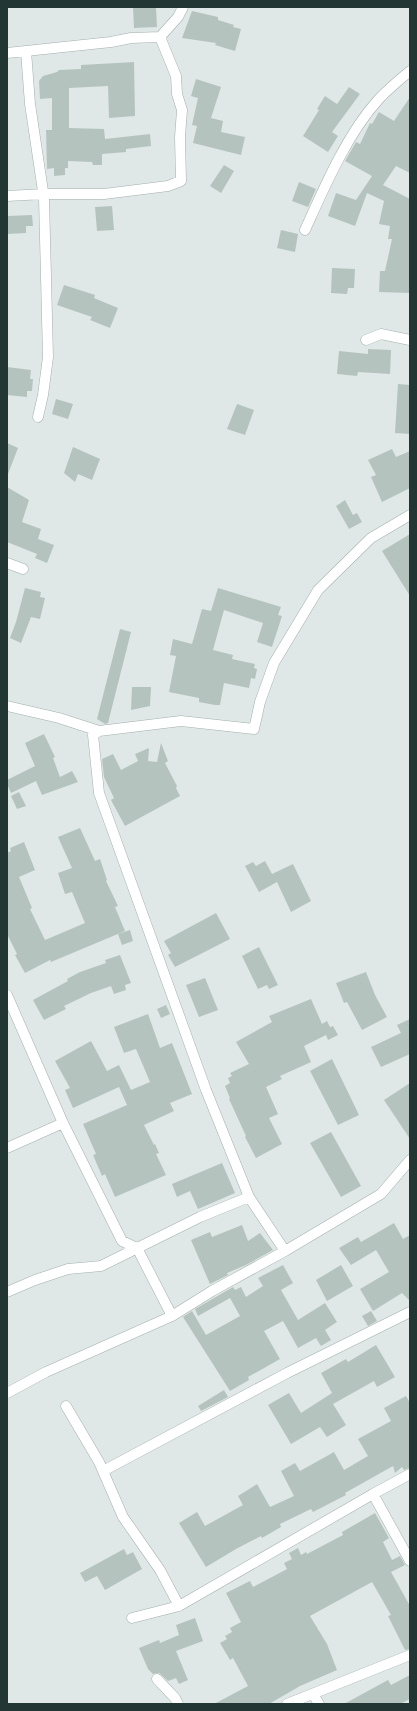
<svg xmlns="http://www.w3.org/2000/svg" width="417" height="1711" viewBox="0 0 417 1711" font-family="Figtree,sans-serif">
  <rect width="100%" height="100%" fill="#dfe8e6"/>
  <path fill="#b5c3bf" d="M133,7H156L157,27L134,28Z
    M192,11L218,17V20L234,25L233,27L241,29L235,51L215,45L216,43L182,38Z
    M134,62L135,116L109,118L108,86L69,88V128L104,129L105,139L150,134L151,146L126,149V152L102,154V165H93L92,162L68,161V168H65V175L54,176V168L47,169L46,130H52V98L40,99L39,81L43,76L57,72L59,70L81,69V65Z
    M196,79L221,87L211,118L223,121L221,132L245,137L241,155L193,143L197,126L192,125L198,98L191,96Z
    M349,87L360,94L332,132L338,136L328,152L303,136L319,110L317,109L325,96L337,104Z
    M410,97V173L396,166L383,185L410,199V293L379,292L380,271H385L392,239H388L390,226L379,224L384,201L367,193L355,226L328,216L336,193L356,200L372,176L345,161L356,142L360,144L370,123L372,124L379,112L394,121Z
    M224,165L234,171L221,193L210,186Z
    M299,182L316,189L308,207L292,201Z
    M112,206L114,230L97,231L95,207Z
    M32,215L33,226H26V233L7,234V216Z
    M281,230L298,234L295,252L277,248Z
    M332,268L355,269L354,288H348L347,294L331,293Z
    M64,285L95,295L94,298L118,308L110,328L90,320L92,317L57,305Z
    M368,349L391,350L390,374L358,372L357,376L337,374L339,351L368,354Z
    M7,367L31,370L30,379H33L32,391H27V397L7,395Z
    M398,384L410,385V434L395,433Z
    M56,399L73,404L68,419L52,414Z
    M237,404L254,410L245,435L227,429Z
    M7,443L18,448L8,474L7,473Z
    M73,447L100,459L92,480L78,474L75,482L64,473Z
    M392,449L396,457L410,451V488L382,502L371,477L376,475L368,460Z
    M7,487L29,500L22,522L41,529L38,539L54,545L47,563L35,558L37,554L7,542Z
    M345,500L353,515L357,513L362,522L349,529L336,506Z
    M410,534V596L382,551Z
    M25,588L41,592L40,597L45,598L40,619L31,617L21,643L10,638L16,622Z
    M218,588L281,607L278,615L282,616L272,647L257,642L263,623L224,610L213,650L233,655L232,659L255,664L254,668L257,669L255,679L251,678L249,688L224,683L220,705H215L199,702V698L169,692L176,656L170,655L173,639L192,644L202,609L211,611Z
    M120,629L131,632L108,723L105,724L97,719Z
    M132,687H151L150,706L131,710Z
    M44,734L55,757L53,758L60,777L72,771L78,782L42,795L36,781L11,793L7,784V780L35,766L25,743Z
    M161,743L168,761L165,763L177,786L176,788L180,796L125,826L111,800L114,798L104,777L102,759L113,754L121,770L138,761L135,754L149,748L148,761L157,762Z
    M19,792L26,806L17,809L11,796Z
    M80,828L95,861L100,859L107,880L106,881L118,906L115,907L125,931L51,962L50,960L25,973L15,955L17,954L7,934V853L11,851L10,848L24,842L35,870L19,877L32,908L30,909L45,940L85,923L72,892L65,894L58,873L72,868L58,837Z
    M265,861L272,874L293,864L311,901L291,912L277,882L259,892L245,866L253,862L256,866Z
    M216,913L230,939L175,967L168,955L171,953L164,941Z
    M130,930L133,941L122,945L118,934Z
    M259,947L278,985L269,989L267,985L258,989L242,956Z
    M120,955L131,983L125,985L126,990L114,994L111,986L91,993L64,1006L66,1009L44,1020L33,1000L68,981L67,979L80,972L106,963L105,960Z
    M366,972L375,995L387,1017L362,1030L347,1002L344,1003L336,983Z
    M205,978L218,1010L199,1017L186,985Z
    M311,999L322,1024L327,1021L330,1027L333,1026L338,1035L328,1040L326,1035L304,1046L311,1062L280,1076L282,1079L266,1087L278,1114L269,1118L282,1144L256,1158L245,1137L246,1136L229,1099L230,1098L225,1086L230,1083L228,1078L232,1076L230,1073L249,1064L236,1042L272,1022L269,1016Z
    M166,1005L170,1014L161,1018L157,1009Z
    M148,1014L160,1048L172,1043L192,1094L170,1103L174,1111L144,1125L154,1145L155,1144L159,1153L156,1154L166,1175L115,1197L105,1174L102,1176L93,1155L96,1154L83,1124L127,1105L119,1087L73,1108L65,1090L70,1088L55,1061L91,1041L107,1071L119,1065L131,1090L150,1082L136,1049L124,1053L114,1027Z
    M410,1019V1054L381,1067L371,1047L401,1033L397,1025Z
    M332,1059L359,1115L338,1125L310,1071Z
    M410,1083V1139L384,1100Z
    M331,1132L361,1186L341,1197L310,1143Z
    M222,1163L235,1193L198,1209L190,1191L177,1197L172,1184Z
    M394,1223L403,1239L410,1235V1301L402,1293L373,1311L360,1289L389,1272L376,1250L351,1265L339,1248L358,1237L361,1242Z
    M242,1225L248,1241L260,1233L273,1250L246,1265L227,1273L228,1275L210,1284L191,1240L210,1232L212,1237Z
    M283,1265L293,1283L281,1290L298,1320L325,1303L337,1322L325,1330L331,1340L321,1346L316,1338L298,1348L283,1321L264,1331L280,1359L248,1377L249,1380L230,1391L183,1317L192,1311L206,1335L240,1316L230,1298L198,1316L195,1309L233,1287L235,1290L241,1287L246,1297L263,1286L258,1278Z
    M341,1265L353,1286L327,1301L316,1280Z
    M371,1311L377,1321L368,1326L362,1316Z
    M376,1345L395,1377L377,1387L374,1381L333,1404L346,1425L327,1437L320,1427L291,1444L268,1405L289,1393L301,1413L332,1393L321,1373L346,1359L348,1362Z
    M224,1390L228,1397L201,1411L198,1406Z
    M406,1396L410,1403V1468L404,1470L402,1467L395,1473L393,1466L345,1493L346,1495L313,1512L311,1509L280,1524L281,1527L262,1538L261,1536L236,1549L206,1567L179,1523L197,1512L205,1526L243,1505L238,1496L257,1484L270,1507L294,1496L281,1471L295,1463L300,1471L334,1452L344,1470L368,1456L358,1439L391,1421L384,1408Z
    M375,1513L389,1538L383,1542L392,1560L400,1556L405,1565L391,1572L410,1606V1649L405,1650L388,1616L391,1615L372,1582L310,1616L327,1644L337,1670L300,1686L269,1704H214L248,1686L233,1658L230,1660L220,1643L227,1639L225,1636L232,1632L230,1628L241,1622L226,1593L250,1581L253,1587L287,1569L284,1563L292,1559L289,1553L298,1548L301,1555L306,1552L307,1554L343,1535L342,1532Z
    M124,1549L127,1555L133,1552L142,1569L105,1590L97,1576L85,1582L80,1573Z
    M195,1618L203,1641L176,1651L188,1680L179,1684L176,1678L168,1681L159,1673L153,1674L148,1669L139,1648L159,1640L160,1643L179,1635L176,1625Z
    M410,1675V1699L400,1704H344L388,1680L391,1685Z"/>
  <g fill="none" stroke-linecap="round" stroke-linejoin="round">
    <g stroke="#a3afad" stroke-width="11">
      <path id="minor" d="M160,37L178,17L183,7
        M26,51L30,104L44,198L48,357L43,395L38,417
        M7,53L111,42L131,38L160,37L176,76L177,94L182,110L180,137L181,181L168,186L104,194H44L7,196
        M305,230C324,188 347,134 378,100C388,89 399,80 410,71
        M366,340L381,334L410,340
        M7,563L23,569
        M7,706L59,718L99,731
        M7,995L63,1123L122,1241L137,1248L172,1316
        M7,1148L63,1123
        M285,1251L249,1197L206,1090L99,793L93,735L99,731L181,721L254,729L260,702L274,663L318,590L371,538L410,515
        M7,1292L35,1280L68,1269L101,1266L200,1217L249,1197
        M7,1393L46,1372L172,1316L212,1291L285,1251L381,1194L410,1160
        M66,1406L99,1462L123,1517L160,1570L179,1606L373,1494L410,1474
        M103,1471L287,1373L410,1312
        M373,1494L410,1561
        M132,1618L179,1606
        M157,1679L175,1698L178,1704
        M313,1694L319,1704
        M287,1704L410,1655"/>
    </g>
    <use href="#minor" stroke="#fff" stroke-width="10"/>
  </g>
  <rect width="417" height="1711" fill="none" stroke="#223634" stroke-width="16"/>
</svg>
